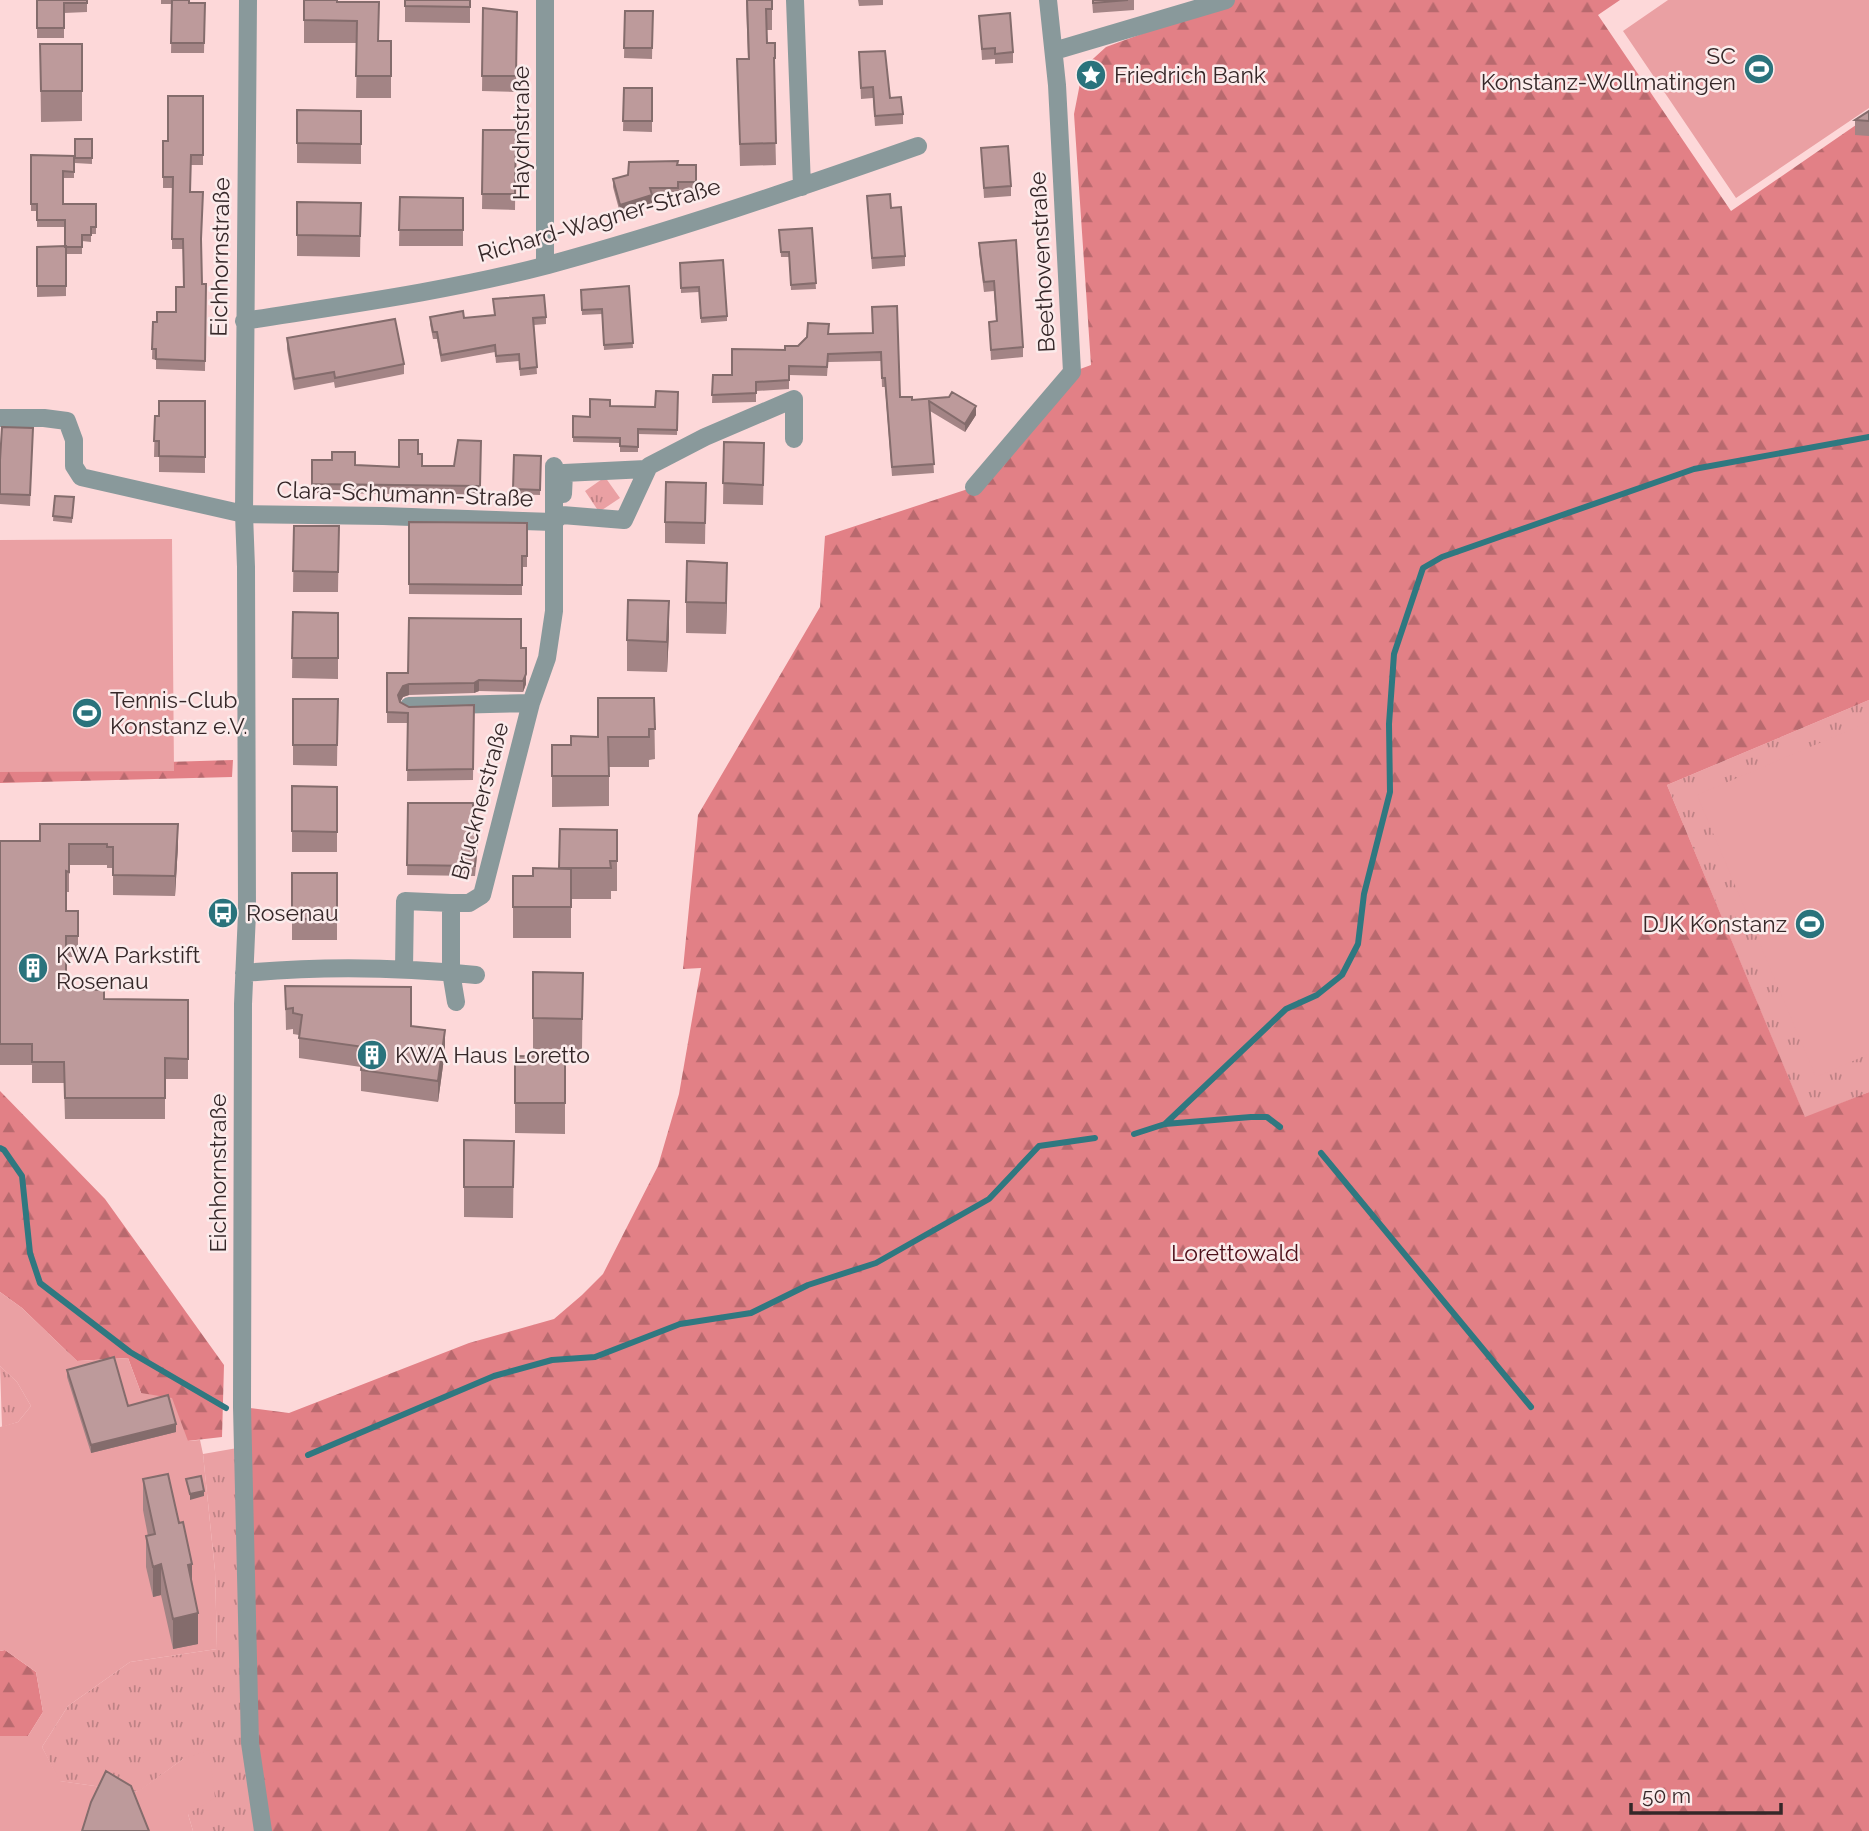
<svg xmlns="http://www.w3.org/2000/svg" width="1869" height="1831" viewBox="0 0 1869 1831" font-family="Raleway,sans-serif">
  <defs>
    <pattern id="grass-tufts" width="24" height="20" patternUnits="userSpaceOnUse" patternTransform="scale(1.75)"><rect width="24" height="20" fill="#eaa0a3"/><path d="M3 7l-1-3M5 7V3M7 7l1-3M15 17l-1-3M17 17v-4M19 17l1-3" fill="none" stroke="#be8285"/></pattern>
    <pattern id="forest-firs" width="22" height="20" patternUnits="userSpaceOnUse" patternTransform="scale(1.75)"><rect width="22" height="20" fill="#e28086"/><path d="M5 1l3.5 6h-7zM16 11l3.5 6h-7z" fill="#b8696e"/></pattern>
  </defs>
  <rect width="100%" height="100%" fill="#fdd8d9"/>
  <path fill="url(#grass-tufts)" d="M605,477L620,498L599,512L585,491Z
    M1869,700V1092L1805,1118L1667,785Z
    M0,1366L17,1382L31,1406L18,1422L2,1427Z
    M243,1447L263,1831H193L188,1814L183,1759L138,1792L59,1781L42,1747L68,1706L130,1662L217,1649L215,1571L203,1454Z"/>
  <path fill="url(#forest-firs)" d="M1234,0H1620L1598,15L1731,211L1869,116V700L1667,785L1805,1117L1869,1092V1831H263L242,1407L289,1413L469,1343L554,1319L582,1295L603,1274L658,1166L679,1094L701,968L683,969L698,815L820,607L825,536L974,487L1072,372L1091,365L1074,114L1083,68L1106,47Z
    M233,760L232,777L0,783V767Z
    M0,1091L105,1199L224,1365L222,1437L187,1441L141,1393L128,1358L77,1361L22,1308L0,1292Z
    M5,1650L36,1672L43,1712L28,1736H0V1651Z"/>
  <path fill="#eaa0a3" d="M1668,0H1869V108L1736,198L1623,31Z
    M172,539L174,771L0,772V540Z
    M1869,722V1054L1816,1077L1697,795Z
    M0,1292L22,1308L77,1361L128,1358L141,1393L172,1398L188,1441L200,1440L203,1454L215,1571L217,1649L130,1662L68,1706L42,1747L60,1781L137,1792L183,1759L209,1750L215,1798L188,1814L193,1831H0V1736H28L43,1712L36,1672L5,1650L0,1651V1427L18,1422L31,1406L17,1382L0,1366Z"/>
  <g fill="none" stroke-linecap="round" stroke-linejoin="round">
    <path stroke="#2f7880" stroke-width="6" d="M1165,1124L1286,1009L1317,995L1342,975L1358,944L1364,894L1390,792L1389,724L1394,654L1423,568L1442,557L1694,469L1869,437
      M1134,1134L1165,1124L1251,1117H1267L1280,1127
      M0,1148L4,1150L22,1176L30,1253L40,1283L130,1352L226,1408
      M1321,1153L1531,1407
      M308,1455L494,1376L552,1360L595,1357L680,1324L751,1313L808,1285L876,1263L989,1199L1039,1146L1095,1138"/>
    <path stroke="#89999b" stroke-width="18" d="M248,0L244,514L246,567L247,913L243,1004L242,1407L250,1743L263,1831
      M545,0V265
      M795,0L802,187
      M1054,51L1226,0
      M244,321C345,305 449,291 548,265C673,231 796,189 918,146
      M0,418H44L67,421L74,440V466L81,477L244,514L383,516L553,522L562,515L624,520L649,466L705,437L794,399V439
      M974,487L1072,372L1057,85L1048,0
      M563,494L564,473L646,469
      M409,706L531,703
      M404,969L405,901L451,903
      M244,973C321,966 399,967 476,975
      M456,1002L451,972V903H469L482,895L531,703L547,658L554,611V466"/>
  </g>
  <path fill="#a38485" d="M37,0H87V12L64,13V38H37Z
    M161,0H189V3H205L204,53H171L172,4H161Z
    M304,0L337,2L379,41H391V98H356L357,43H304Z
    M405,0H470V23L405,22Z
    M746,0H772V30H767V43H775V80H774L776,165L740,166L737,59H748Z
    M858,0H883V5L859,6Z
    M1092,0H1134V10L1093,13Z
    M483,8L517,12L516,92L482,91Z
    M625,11H653L652,59L624,58Z
    M979,16L1013,52V63L995,64V59L982,60Z
    M40,44H82V121L41,122Z
    M859,52L890,98L903,114V124L875,126L873,98L861,99Z
    M624,88H652V132L623,131Z
    M203,96V165H191L190,192L201,246L202,284H206L205,371L156,369V360L152,359L153,322H157L176,312L184,287L183,249H172V188H163V141H168Z
    M297,110L361,111V164L297,163Z
    M1869,111V136L1855,135V120Z
    M483,130H516L515,210L482,209Z
    M75,139H92V164L75,163Z
    M981,148L1011,186V196L984,198Z
    M31,155L74,156V178H63V204H96V234H91V242L82,241V254H66V296L37,297V247H65V227H37V211H31Z
    M677,165H696V191H678V196L652,197V204L620,213L613,187V179Z
    M867,196L891,208L905,256V266L872,269Z
    M400,197L463,198V246H399Z
    M297,202L361,203L360,257L297,256Z
    M812,228L816,289L791,290L789,257H781L779,230Z
    M979,243L1023,347V357L991,360L989,322L996,321L994,291L984,292L979,253Z
    M680,263L727,316V321L701,323L699,292L681,293Z
    M629,286L633,348L604,350L602,314L582,315L581,290Z
    M430,317H546V324L534,325L537,374L520,376L519,361L496,363L495,352L441,362L437,339H433L430,324Z
    M873,333L900,397L912,400L949,397L976,415L965,432L930,411L934,473L892,476L885,387H882L881,361L828,362L827,376L789,375V389L756,391V402L712,403L713,375H732L785,350L798,346Z
    M287,338L404,364V374L335,388L334,382L294,390L287,349Z
    M678,392L677,435L638,434V452H620V443L573,442V416L590,417L610,406L655,407Z
    M205,401V473L159,472V457H154L155,416H159Z
    M33,428L30,506L0,504V460Z
    M481,441L480,495L312,493V460H332L355,465L399,467L418,454L422,466H454Z
    M724,442L764,464L763,505L723,504Z
    M514,455L541,456L540,495L513,494Z
    M706,483L705,544L665,543V522Z
    M55,496L74,497L72,523L53,521Z
    M409,522L527,523V567H522V595L409,594Z
    M294,526H339L338,592H293Z
    M727,593L726,634L686,633V602Z
    M293,612L338,613V679L292,678Z
    M669,632L667,672L627,671V640Z
    M521,648L526,684L523,692L479,691L474,693L409,695L403,697L400,702L409,707L474,705L473,780L407,781L408,723H387V673H408Z
    M654,698L655,759L649,760V767H609V806L552,807V745H571L598,737Z
    M293,699H338L337,766L293,765Z
    M292,786L337,787V852H292Z
    M408,803L473,832L478,843L475,876L407,875Z
    M617,830V891H611V899H571V938H513V876H533L559,869Z
    M0,841L178,845L175,896L113,895V868H107V865H69V892H66V911H78V957H66V989L104,999L188,1000V1079H165V1119H65L64,1083H32V1065H0Z
    M292,873H337V940H292Z
    M533,972L583,973L582,1050L533,1049Z
    M285,986L411,1026L445,1051L438,1102L361,1091V1067L299,1058V1035L293,1034V1029L286,1030Z
    M565,1057V1134L515,1133V1103Z
    M514,1141L513,1218L464,1217V1187Z
    M67,1370L128,1406L176,1432L91,1453L67,1377Z
    M143,1479L192,1585L198,1644L173,1649L161,1595L153,1597L146,1567V1536H148L143,1510Z"/>
  <path fill="#846c6c" d="M652,195V204L620,213V205Z
    M976,406V415L965,432V424Z
    M727,563V593L726,634V603Z
    M669,601V632L667,672V642Z
    M526,648V684L523,692V681Z
    M479,680V691L474,693V683Z
    M409,684V695L403,697L398,706V695L403,686Z
    M178,824V845L175,896V876Z
    M445,1030V1051L438,1102V1081Z
    M176,1424V1432L91,1453V1445Z
    M204,1491V1496L190,1500V1494Z
    M161,1564V1595L153,1597V1567Z
    M192,1564V1595L188,1565Z
    M198,1613V1644L173,1649V1619Z"/>
  <path fill="#bd9a9b" stroke="#846c6c" stroke-width="2" d="M37,0H87V3H64V28H37Z
    M172,0H189V3H205L204,43H171Z
    M304,0H337V2H379L378,41H391V76H356L357,21L304,20Z
    M405,0H470V7L405,6Z
    M747,0H772V9H766L767,43H775V58H774L776,143L740,144L737,59H749Z
    M1093,0H1128L1093,3Z
    M483,8L517,12L516,76H482Z
    M625,11H653L652,48H624Z
    M1010,13L1013,52L995,54V48L982,49L979,16Z
    M40,44H82V91H41Z
    M885,51L890,98L901,97L903,114L875,116L873,87L861,88L859,52Z
    M624,88H652V121H623Z
    M168,96H203V155H191L190,192H203L201,239L202,284H206L205,361L156,359V349H152L153,322H157V312H176V287H184L183,239H172L173,177H163V141H168Z
    M297,110L361,111V144L297,143Z
    M1869,111V121L1855,120Z
    M483,130H516L515,194H482Z
    M75,139H92V158H75Z
    M1008,146L1011,186L984,188L981,148Z
    M31,155L74,156V172L63,171V204H96V227H91V235H82V247H65V220H37V204H31Z
    M678,161L677,165H696V182H678V188H650L652,195L620,205L613,179L628,175L629,162Z
    M890,194L891,208L901,207L905,256L872,258L867,196Z
    M400,197L463,198V230H399Z
    M297,202L361,203L360,236L297,235Z
    M812,228L816,283L791,285L789,252H781L779,230Z
    M1016,240L1023,347L991,350L989,322L997,321L994,281L984,282L979,243Z
    M66,246V286H37V247Z
    M723,260L727,316L701,318L699,287L681,288L680,263Z
    M629,286L633,343L604,345L602,309L582,310L581,290Z
    M544,295L546,317L533,318L537,367L520,369L519,354L496,356L495,345L441,355L437,332H433L430,317L463,311L464,318L495,315L493,299Z
    M897,306L900,397H912V400L949,397L952,392L976,406L965,424L929,401L934,464L892,467L885,378H882L881,352L828,354L827,367L789,366V380L756,382V393L712,395L713,375H732V349L785,350V346H798L807,337L808,323L829,324L828,334L873,333L872,307Z
    M395,319L404,364L335,378L334,372L294,379L287,338Z
    M656,391L678,392L677,430L638,429V447L620,446V438L573,437V416L590,417V399L610,400V406L655,407Z
    M159,401H205V457L159,456V441H154L155,416H159Z
    M2,427L33,428L30,495L0,494V460Z
    M399,440H418V454H422V466H454L458,440L481,441L480,486L312,484V460H332V452H355V465L399,467Z
    M724,442L764,443L763,485L723,483Z
    M514,455L541,456L540,490L513,489Z
    M666,482L706,483L705,523L665,522Z
    M55,496L74,497L72,518L53,516Z
    M409,522L527,523V556H522V585L409,584Z
    M294,526H339L338,572L293,571Z
    M687,561L727,563L726,603L686,602Z
    M628,600L669,601L667,642L627,640Z
    M293,612L338,613V658H292Z
    M409,618L521,619V648H526V674L523,681L479,680L474,683L409,684L403,686L398,695L400,702L409,707L474,705L473,769L407,770L408,713L387,712V673H408Z
    M598,698H654L655,729H649V737H608L609,776H552V745H571V736L598,737Z
    M293,699H338L337,745H293Z
    M292,786L337,787V832L292,831Z
    M408,803H473V832H478L475,866L407,865Z
    M40,824H178L175,876L113,875V847H107V844H69V872L66,871V911H78V936H66V989L104,990V999L188,1000V1059L165,1058V1098H65L64,1062H32V1044H0V841H40Z
    M560,829L617,830V861H610L611,868H559Z
    M533,868L571,869V907H513V876H533Z
    M292,873H337V919H292Z
    M533,972L583,973L582,1019L533,1018Z
    M285,986L411,987V1026L445,1030L438,1081L361,1070L364,1047L299,1038L302,1015L293,1013V1008L286,1009Z
    M515,1056L565,1057V1103H515Z
    M464,1140L514,1141L513,1187H464Z
    M114,1357L128,1406L168,1395L176,1424L91,1445L67,1370Z
    M168,1474L179,1523L183,1522L192,1564L188,1565L198,1613L173,1619L161,1564L153,1567L146,1536L155,1534L143,1479Z
    M201,1476L204,1491L190,1494L186,1479Z
    M106,1771L131,1786L149,1831H82L91,1802Z"/>
  <defs>
    <g id="stadium-disc" transform="scale(1.575)"><circle r="9.5" fill="#2a737c" stroke="#fbebeb"/><path d="M0-5a6.5 5 0 1 0 0 10a6.5 5 0 1 0 0-10ZM-3.5-1.8h7v3.6h-7Z" fill="#fff"/></g>
    <g id="sight-disc" transform="scale(1.575)"><circle r="9.5" fill="#2a737c" stroke="#fbebeb"/><path d="M0-6L1.8-2.2L6-1.7L2.9 1.2L3.7 5.4L0 3.3L-3.7 5.4L-2.9 1.2L-6-1.7L-1.8-2.2Z" fill="#fff"/></g>
    <g id="bus-disc" transform="scale(1.575)"><circle r="9.5" fill="#2a737c" stroke="#fbebeb"/><path d="M-5-6H5V4H4V6H2V4H-2V6H-4V4H-5ZM-3.5-4V0h7V-4ZM-3.5 1.2v1.5H-2V1.2ZM2 1.2v1.5H3.5V1.2Z" fill="#fff"/></g>
    <g id="building-disc" transform="scale(1.575)"><circle r="9.5" fill="#2a737c" stroke="#fbebeb"/><path d="M-4-6H4V6H1V3H-1V6H-4ZM-2.5-4.3h1.7v1.8h-1.7ZM.8-4.3h1.7v1.8H.8ZM-2.5-1h1.7V.8h-1.7ZM.8-1h1.7V.8H.8Z" fill="#fff"/></g>
  </defs>
  <g fill-rule="evenodd">
    <use href="#stadium-disc" x="1759" y="69"/>
    <use href="#sight-disc" x="1091" y="75"/>
    <use href="#stadium-disc" x="87" y="713"/>
    <use href="#bus-disc" x="223" y="913"/>
    <use href="#stadium-disc" x="1810" y="924"/>
    <use href="#building-disc" x="33" y="968"/>
    <use href="#building-disc" x="372" y="1055"/>
  </g>
  <g text-anchor="middle" stroke-width="5" stroke-linejoin="round" paint-order="stroke">
    <g font-size="23" fill="#352728" stroke="#fbebeb" text-anchor="start">
      <text x="1736" y="64" text-anchor="end">SC<tspan x="1736" dy="26">Konstanz-Wollmatingen</tspan></text>
      <text x="1114" y="83">Friedrich Bank</text>
      <text x="110" y="708">Tennis-Club<tspan x="110" dy="26">Konstanz e.V.</tspan></text>
      <text x="246" y="921">Rosenau</text>
      <text x="1787" y="932" text-anchor="end">DJK Konstanz</text>
      <text x="56" y="963">KWA Parkstift<tspan x="56" dy="26">Rosenau</tspan></text>
      <text x="395" y="1063">KWA Haus Loretto</text>
    </g>
    <g font-size="23" fill="#352728" stroke="#fbebeb">
      <text transform="translate(521 133) rotate(-90)" y="8">Haydnstraße</text>
      <text transform="translate(599 220) rotate(-16)" y="8">Richard-Wagner-Straße</text>
      <text transform="translate(220 257) rotate(-89)" y="8">Eichhornstraße</text>
      <text transform="translate(1042 262) rotate(-93)" y="8">Beethovenstraße</text>
      <text transform="translate(405 494) rotate(2)" y="8">Clara-Schumann-Straße</text>
      <text transform="translate(480 801) rotate(-75)" y="8">Brucknerstraße</text>
      <text transform="translate(218 1173) rotate(-90)" y="8">Eichhornstraße</text>
    </g>
    <g font-size="23" fill="#4c0f19" stroke="#fbebeb">
      <text x="1235" y="1261">Lorettowald</text>
    </g>
  </g>
  <path d="M1631 1803v10h150v-10" fill="none" stroke="#352728" stroke-width="3.5"/>
  <text x="1642" y="1803" font-size="21" fill="#352728" stroke="#fbebeb" stroke-width="5" paint-order="stroke">50 m</text>
</svg>
